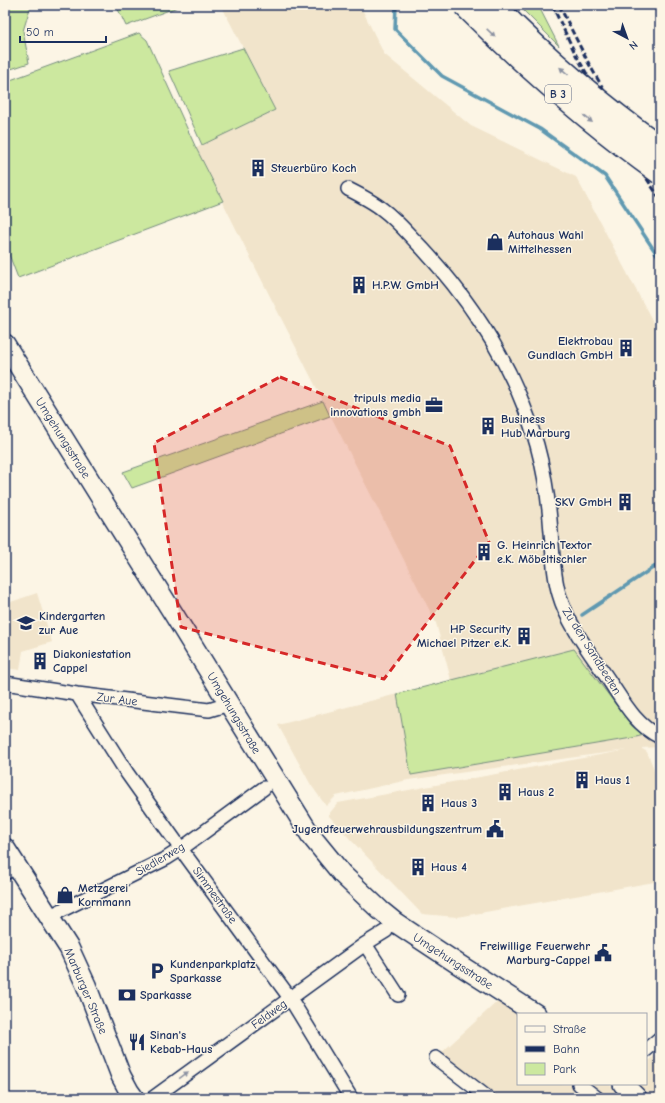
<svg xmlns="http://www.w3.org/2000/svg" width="665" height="1103" viewBox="0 0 665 1103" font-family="'Comic Neue',sans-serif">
  <rect width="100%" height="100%" fill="#fcf5e5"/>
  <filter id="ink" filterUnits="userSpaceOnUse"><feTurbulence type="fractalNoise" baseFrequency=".025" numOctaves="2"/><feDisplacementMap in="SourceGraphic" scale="8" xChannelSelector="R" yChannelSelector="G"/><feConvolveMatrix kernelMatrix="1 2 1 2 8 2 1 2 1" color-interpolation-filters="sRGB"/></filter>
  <g filter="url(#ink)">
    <path fill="#f1e4cb" d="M221,5H360L384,54L471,126L576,177L660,335V747L641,748L647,752L654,769L660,798V881L457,917L422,914L350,839L328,815L338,803L627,750L408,780L336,796L326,806L311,785L278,725L451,680L436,623L247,251L196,148L275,110Z
      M37,593L52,642L23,651L20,670L5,668V604Z
      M499,1000L518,1014V1084H609L617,1091L624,1084H646V1063L660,1051V1098H491L439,1055Z"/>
    <path fill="#cce89f" stroke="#748c7e" d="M5,5H31L23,31L29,63L5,71Z
      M116,5H183L126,26Z
      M518,5H538L559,46Z
      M139,33L147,40L196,148L223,201L18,278L5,244V82Z
      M243,48L275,110L202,145L169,71Z
      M323,401L330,416L132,488L123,472Z
      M574,649L632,726L644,735L632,738L411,775L397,694Z"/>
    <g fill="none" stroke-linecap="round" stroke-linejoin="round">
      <path stroke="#6099b1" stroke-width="3.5" d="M396,5L395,29L442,76L540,129L605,176L660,259
        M582,615L660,563"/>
      <g stroke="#1b2f5e" stroke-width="16">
        <path id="street" d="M348,189C360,195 372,201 382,209C397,220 409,235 422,248C474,304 516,371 537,445C545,474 549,503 551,532C553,553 553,574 559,594C568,626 592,655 610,682C624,703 636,725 660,737
          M5,683L77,694L209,710L229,704
          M77,694L127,773L181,849L290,998L351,1098
          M5,873L17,866
          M48,917L167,858L181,849L264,788
          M365,944L398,995
          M646,1050L660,1038
          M436,1058L488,1098
          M579,1084L597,1098
          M153,1098L365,944L386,931"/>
      </g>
      <g stroke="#1b2f5e" stroke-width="22">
        <path id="secondary" d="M5,344L99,495L173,613L229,704L311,836L342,874L380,910L396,923L458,964L536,1014
          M5,848L69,948L86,985L121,1076L129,1091L134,1098
          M623,1084L637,1098"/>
      </g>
      <use href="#street" stroke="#fcf5e5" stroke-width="13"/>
      <use href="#secondary" stroke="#fcf5e5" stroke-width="19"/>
      <path stroke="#1b2f5e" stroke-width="3" stroke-dasharray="6 3" stroke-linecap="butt" d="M552,5L576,55L645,176L660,199
        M559,5L589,64L660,187"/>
      <g stroke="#1b2f5e" stroke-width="25" stroke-linecap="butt">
        <path id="highway-bridge" d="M464,5C525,66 590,123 660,173
          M494,5C545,57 601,105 660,147"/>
      </g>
      <use href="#highway-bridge" stroke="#fcf5e5" stroke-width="22"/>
    </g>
    <defs><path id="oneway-solid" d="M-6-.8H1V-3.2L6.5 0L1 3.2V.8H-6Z"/></defs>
    <g fill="#8c92a2">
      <use href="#oneway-solid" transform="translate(491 33) rotate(44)"/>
      <use href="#oneway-solid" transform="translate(564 71) rotate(-139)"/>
      <use href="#oneway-solid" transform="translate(588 119) rotate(39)"/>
      <use href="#oneway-solid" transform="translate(184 1075) rotate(-36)"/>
    </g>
  </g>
  <path fill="#d62828" fill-opacity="0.2" stroke="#d62828" stroke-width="3" stroke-dasharray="8 5" stroke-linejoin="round" d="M280,377L450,446L489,542L384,679L181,627L154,443Z"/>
  <defs>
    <g id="building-bare" transform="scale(1.38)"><path d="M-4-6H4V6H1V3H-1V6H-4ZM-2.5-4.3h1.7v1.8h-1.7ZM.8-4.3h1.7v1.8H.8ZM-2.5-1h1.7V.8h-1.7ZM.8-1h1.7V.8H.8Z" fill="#1b2f5e" stroke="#fcf5e5" stroke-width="2.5" paint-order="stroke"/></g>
    <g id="shop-bare" transform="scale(1.38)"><path d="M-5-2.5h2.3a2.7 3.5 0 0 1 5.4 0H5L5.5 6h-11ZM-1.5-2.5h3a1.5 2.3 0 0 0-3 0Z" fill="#1b2f5e" stroke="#fcf5e5" stroke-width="2.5" paint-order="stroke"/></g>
    <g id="office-bare" transform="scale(1.38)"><path d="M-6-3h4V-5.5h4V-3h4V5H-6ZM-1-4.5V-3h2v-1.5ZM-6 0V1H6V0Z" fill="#1b2f5e" stroke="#fcf5e5" stroke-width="2.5" paint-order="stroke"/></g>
    <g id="school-bare" transform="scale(1.38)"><path d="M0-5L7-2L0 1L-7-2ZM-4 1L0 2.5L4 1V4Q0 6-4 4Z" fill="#1b2f5e" stroke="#fcf5e5" stroke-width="2.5" paint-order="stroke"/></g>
    <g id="civic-bare" transform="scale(1.38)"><path d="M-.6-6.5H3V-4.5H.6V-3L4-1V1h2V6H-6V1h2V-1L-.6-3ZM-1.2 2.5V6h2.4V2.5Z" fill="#1b2f5e" stroke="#fcf5e5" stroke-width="2.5" paint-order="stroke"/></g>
    <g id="parking-bare" transform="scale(1.38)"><path d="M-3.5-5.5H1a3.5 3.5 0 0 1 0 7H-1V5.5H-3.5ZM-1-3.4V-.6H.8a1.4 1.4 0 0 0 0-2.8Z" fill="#1b2f5e" stroke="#fcf5e5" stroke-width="2.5" paint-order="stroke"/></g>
    <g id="bank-bare" transform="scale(1.38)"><path d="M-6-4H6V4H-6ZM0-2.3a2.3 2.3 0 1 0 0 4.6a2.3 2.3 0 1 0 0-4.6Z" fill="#1b2f5e" stroke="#fcf5e5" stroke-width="2.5" paint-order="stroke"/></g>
    <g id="restaurant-bare" transform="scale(1.38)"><path d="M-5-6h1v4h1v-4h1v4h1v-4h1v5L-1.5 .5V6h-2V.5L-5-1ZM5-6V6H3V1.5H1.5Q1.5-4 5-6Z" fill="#1b2f5e" stroke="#fcf5e5" stroke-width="2.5" paint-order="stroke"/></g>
  </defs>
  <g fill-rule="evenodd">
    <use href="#building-bare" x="258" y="168"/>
    <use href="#shop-bare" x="495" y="242"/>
    <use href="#building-bare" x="359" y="285"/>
    <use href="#building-bare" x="626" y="348"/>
    <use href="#office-bare" x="434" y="405"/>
    <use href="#building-bare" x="488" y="426"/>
    <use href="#building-bare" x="625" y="502"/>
    <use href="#building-bare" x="484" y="552"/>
    <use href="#school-bare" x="26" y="623"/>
    <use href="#building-bare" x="524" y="636"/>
    <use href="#building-bare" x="40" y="661"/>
    <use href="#building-bare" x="582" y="780"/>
    <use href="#building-bare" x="505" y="792"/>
    <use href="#building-bare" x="428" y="803"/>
    <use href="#civic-bare" x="495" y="829"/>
    <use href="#building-bare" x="418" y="867"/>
    <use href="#shop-bare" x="65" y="895"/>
    <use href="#civic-bare" x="603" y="953"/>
    <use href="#parking-bare" x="157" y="971"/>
    <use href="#bank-bare" x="127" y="995"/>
    <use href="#restaurant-bare" x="137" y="1042"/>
  </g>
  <g text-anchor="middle" stroke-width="3" stroke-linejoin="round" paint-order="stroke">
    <rect fill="#fcf5e5" stroke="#5e6a86" stroke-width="1" x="545" y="85" width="26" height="18" rx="3"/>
    <g font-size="11" font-weight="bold" fill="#1b2f5e">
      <text x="558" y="98">B 3</text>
    </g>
    <g font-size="12" font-weight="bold" fill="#1b2f5e" stroke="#fcf5e5" text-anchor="start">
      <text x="271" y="172">Steuerbüro Koch</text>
      <text x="508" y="239">Autohaus Wahl<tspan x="508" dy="14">Mittelhessen</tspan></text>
      <text x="372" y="289">H.P.W. GmbH</text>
      <text x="613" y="345" text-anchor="end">Elektrobau<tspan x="613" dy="14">Gundlach GmbH</tspan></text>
      <text x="421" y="402" text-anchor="end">tripuls media<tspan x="421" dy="14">innovations gmbh</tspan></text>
      <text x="501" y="423">Business<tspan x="501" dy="14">Hub Marburg</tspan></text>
      <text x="612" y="506" text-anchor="end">SKV GmbH</text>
      <text x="497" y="549">G. Heinrich Textor<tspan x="497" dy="14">e.K. Möbeltischler</tspan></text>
      <text x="39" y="620">Kindergarten<tspan x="39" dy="14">zur Aue</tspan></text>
      <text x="511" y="633" text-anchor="end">HP Security<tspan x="511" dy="14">Michael Pitzer e.K.</tspan></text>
      <text x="53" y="658">Diakoniestation<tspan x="53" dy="14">Cappel</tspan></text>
      <text x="595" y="784">Haus 1</text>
      <text x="518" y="796">Haus 2</text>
      <text x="441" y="807">Haus 3</text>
      <text x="482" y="833" text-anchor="end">Jugendfeuerwehrausbildungszentrum</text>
      <text x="431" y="871">Haus 4</text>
      <text x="78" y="892">Metzgerei<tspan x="78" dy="14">Kornmann</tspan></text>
      <text x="590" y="950" text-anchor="end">Freiwillige Feuerwehr<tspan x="590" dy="14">Marburg-Cappel</tspan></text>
      <text x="170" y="968">Kundenparkplatz<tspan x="170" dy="14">Sparkasse</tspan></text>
      <text x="140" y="999">Sparkasse</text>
      <text x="150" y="1039">Sinan's<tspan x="150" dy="14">Kebab-Haus</tspan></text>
    </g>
    <g font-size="12" fill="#1b2f5e" stroke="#fcf5e5">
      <text transform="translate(63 438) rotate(58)" y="4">Umgehungsstraße</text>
      <text transform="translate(592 651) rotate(58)" y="4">Zu den Sandbeeten</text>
      <text transform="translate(117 699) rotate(7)" y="4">Zur Aue</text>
      <text transform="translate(234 713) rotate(59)" y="4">Umgehungsstraße</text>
      <text transform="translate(160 859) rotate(-30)" y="4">Siedlerweg</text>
      <text transform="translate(215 895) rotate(54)" y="4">Simmestraße</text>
      <text transform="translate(453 961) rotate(33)" y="4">Umgehungsstraße</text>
      <text transform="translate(86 991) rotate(67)" y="4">Marburger Straße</text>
      <text transform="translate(269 1014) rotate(-36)" y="4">Feldweg</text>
    </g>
  </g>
  <rect width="665" height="1103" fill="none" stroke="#fcf5e5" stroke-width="20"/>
  <rect x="10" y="10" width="645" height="1083" fill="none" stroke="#1b2f5e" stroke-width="1.5" filter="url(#ink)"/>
  <rect x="517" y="1013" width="130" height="72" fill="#fcf5e5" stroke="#a2a6af"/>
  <rect x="525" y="1026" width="20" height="6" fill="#fcf5e5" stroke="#a2a6af"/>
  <text x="553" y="1033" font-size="12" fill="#1b2f5e">Straße</text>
  <rect x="525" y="1046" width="20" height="6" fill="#1b2f5e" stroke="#a2a6af"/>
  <text x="553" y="1053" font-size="12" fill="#1b2f5e">Bahn</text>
  <rect x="525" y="1063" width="20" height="12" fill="#cce89f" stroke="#a2a6af"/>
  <text x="553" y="1073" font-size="12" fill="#1b2f5e">Park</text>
  <g transform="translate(627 38) rotate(139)" stroke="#fcf5e5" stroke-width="3" paint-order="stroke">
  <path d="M0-3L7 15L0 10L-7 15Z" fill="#1b2f5e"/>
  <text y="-6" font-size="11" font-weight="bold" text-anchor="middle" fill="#1b2f5e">N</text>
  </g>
  <path d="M20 36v6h86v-6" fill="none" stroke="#1b2f5e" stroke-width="2"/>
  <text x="26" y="36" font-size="12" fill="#1b2f5e" stroke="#fcf5e5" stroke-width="3" paint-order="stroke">50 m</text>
</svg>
